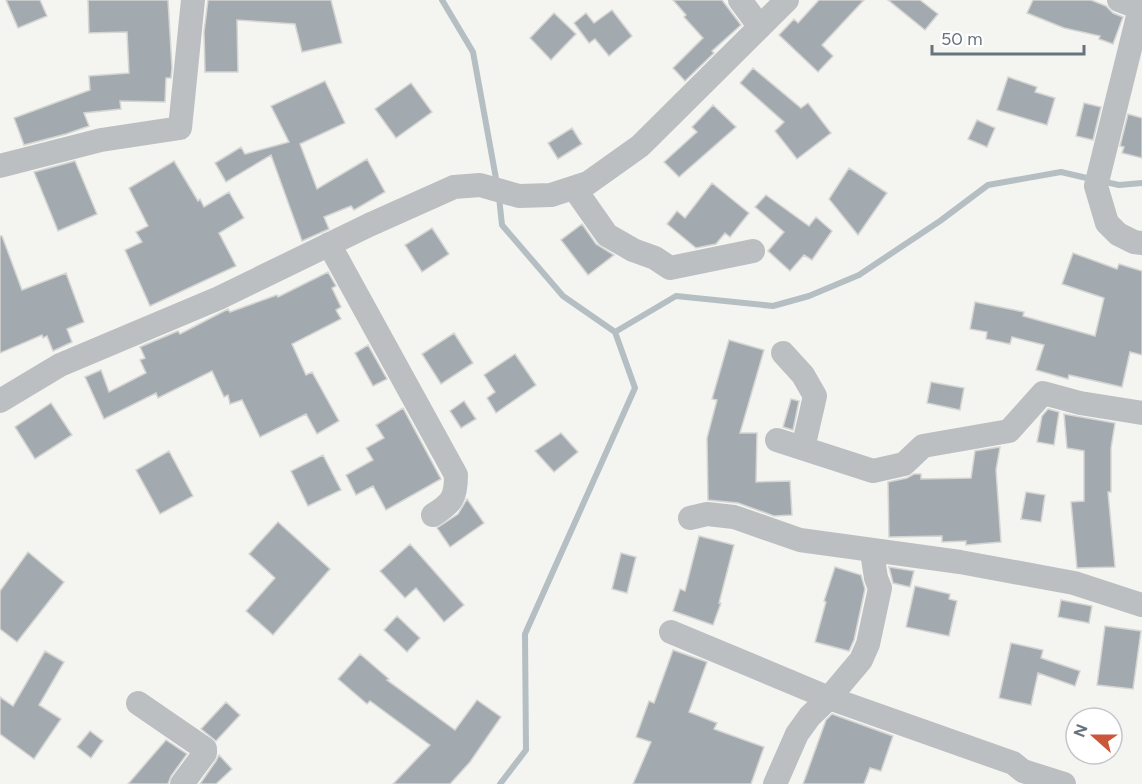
<svg xmlns="http://www.w3.org/2000/svg" width="1142" height="784" viewBox="0 0 1142 784" font-family="Figtree,sans-serif">
  <rect width="100%" height="100%" fill="#f4f4f1"/>
  <g fill="none" stroke-linecap="round" stroke-linejoin="round">
    <path stroke="#b5bfc3" stroke-width="6" d="M442,0L473,52L497,184
      M1101,181L1119,185L1142,183
      M499,197L502,225L563,296L615,332L635,388L525,634L526,750L500,784
      M615,332L676,296L773,306L809,296L859,275L940,221L988,185L1061,172L1091,179"/>
  </g>
  <path fill="#a3aaaf" stroke="#d5d5d3" stroke-width="1.5" d="M6,0H40L47,16L18,28Z
    M88,0H168L172,68L171,78H166L165,102L120,101L121,109L84,113L89,126L66,134L24,145L14,118L90,90L89,76L129,73L127,32L89,33Z
    M208,0H331L342,43L302,52L295,24L237,20L238,72H205L204,32Z
    M673,0H722L741,25L712,51L714,53L685,81L673,68L703,38L684,17L686,15Z
    M819,0H864L822,45L833,56L818,72L779,35L794,19L798,23Z
    M888,0H920L938,14L925,30Z
    M1033,0H1091L1106,6L1113,13L1123,17L1113,44L1099,39L1100,36L1064,28L1027,13Z
    M612,10L632,36L609,56L595,39L589,43L574,23L586,13L594,23Z
    M554,13L576,34L551,60L530,38Z
    M753,68L801,108L808,103L831,133L797,159L775,131L784,122L740,83Z
    M1008,77L1037,87L1035,92L1055,98L1047,125L997,110Z
    M325,81L345,123L300,144L317,189L367,159L385,192L354,210L351,206L324,217L329,229L302,241L271,155L226,182L215,163L241,147L245,154L289,142L271,106Z
    M411,83L432,112L396,138L375,109Z
    M1084,103L1101,107L1093,140L1076,136Z
    M713,105L736,127L679,177L664,162L697,132L692,127Z
    M1128,114L1142,118V158L1122,153L1124,147L1120,146Z
    M977,120L995,128L987,147L968,139Z
    M572,128L582,144L558,159L548,143Z
    M75,161L97,214L58,231L34,172Z
    M174,161L198,201L200,199L204,207L229,192L244,218L219,233L236,266L150,306L125,250L142,242L136,232L148,226L129,188Z
    M849,168L887,193L858,235L829,199Z
    M712,183L749,213L730,237L725,233L716,244L696,248L667,224L677,211L685,218Z
    M766,195L809,226L816,217L832,231L812,260L804,255L790,271L768,251L784,232L755,207Z
    M582,224L596,244L614,255L588,275L561,240Z
    M432,228L449,254L422,272L405,245Z
    M0,236H2L22,290L66,273L84,322L67,329L72,342L53,351L47,336L43,338L42,335L0,353Z
    M1073,253L1117,269L1119,264L1142,271V355L1130,352L1122,387L1069,375L1068,379L1036,370L1044,345L1012,337L1010,344L986,339L987,332L970,329L975,302L1024,312L1023,316L1095,336L1104,298L1062,284Z
    M328,272L336,286L332,288L341,307L336,310L341,319L292,344L306,375L312,372L339,421L317,434L306,414L260,437L242,400L230,404L228,395L224,397L212,371L158,398L156,393L104,419L85,377L101,370L109,392L146,373L140,360L145,358L140,347L178,331L180,334L228,309L230,312L277,295L278,297Z
    M454,333L473,363L441,384L422,354Z
    M729,340L764,350L740,433H757L756,482L790,481L792,515L774,516L738,503L708,500L707,438L717,400L712,399Z
    M368,345L387,379L373,386L355,353Z
    M515,354L536,385L496,413L487,398L495,392L484,375Z
    M931,382L964,388L960,410L927,403Z
    M791,399L799,401L793,430L783,427Z
    M464,401L476,419L461,428L450,411Z
    M51,403L72,435L35,459L15,427Z
    M403,408L441,479L386,510L373,486L356,495L346,475L373,460L366,448L384,438L376,425Z
    M1048,409L1059,412L1054,445L1037,442L1042,416Z
    M1064,414L1115,423L1111,448V492H1108L1115,567L1077,568L1071,502L1084,501V451L1067,448Z
    M561,433L578,452L554,472L535,451Z
    M1000,447L996,470L1001,542L966,545V541L942,542V536L889,537L888,482L907,478L914,474H921V479L971,478L975,451Z
    M169,451L193,496L160,514L136,470Z
    M323,455L341,490L308,506L291,471Z
    M1026,492L1045,495L1041,522L1021,519Z
    M467,499L484,523L450,547L437,528L458,514Z
    M278,522L330,569L273,635L246,611L275,578L249,554Z
    M699,536L734,545L719,603H721L713,625L673,611L680,589L685,591Z
    M410,544L464,605L444,622L416,588L405,598L380,571Z
    M28,552L64,582L17,642L0,629V591Z
    M621,553L636,557L627,593L612,589Z
    M835,567L861,575L865,589L854,640L849,651L815,642L826,602L824,601Z
    M889,567L914,571L910,587L893,583Z
    M915,586L950,594L949,599L957,601L949,636L906,627Z
    M1061,600L1092,606L1089,623L1058,617Z
    M397,616L420,638L407,652L384,630Z
    M1105,626L1141,631L1133,689L1097,685Z
    M1011,643L1043,650L1041,658L1080,671L1075,686L1038,673L1031,705L999,698Z
    M673,650L707,662L689,712L717,723L714,729L764,747L751,784H633L651,742L636,737L649,701L654,703Z
    M45,651L64,662L39,705L61,719L34,759L0,734V697L13,706Z
    M360,654L389,679L387,680L455,730L477,700L501,717L470,762L450,784H393L430,745L370,701L367,704L338,679Z
    M226,702L240,715L216,741L201,729Z
    M832,714L893,736L881,771L870,768L864,784H803L826,720Z
    M90,731L103,741L91,758L77,747Z
    M166,740L187,754L171,776L168,784H128Z
    M219,755L232,769L216,784H200L216,761Z"/>
  <g fill="none" stroke-linecap="round" stroke-linejoin="round">
    <path stroke="#bbbfc2" stroke-width="24" d="M740,0L760,27
      M1119,0L1140,8
      M1142,0L1096,186L1107,223L1118,234L1134,242L1142,243
      M0,166L101,140L180,128L193,0
      M574,188L607,235L633,250L655,258L670,268L753,251
      M329,244L456,475C456,498 452,503 433,515
      M783,353L803,375L815,396L803,448
      M0,401L60,365L219,298L369,225L454,187L480,185L519,196L551,195L588,183L640,146L787,0
      M777,440L873,471L904,464L923,446L1009,431L1043,393L1080,403L1142,413
      M690,518L707,514L734,517L800,540L960,562L1074,583L1142,605
      M671,632L829,698L1013,763L1023,771L1064,784
      M138,703L205,749V753L182,784
      M775,784L797,734L810,716L829,698L861,660L868,644L880,588L876,578L872,552"/>
  </g>
  <g transform="translate(1094 736) rotate(291)"><circle r="28" fill="#ffffff" stroke="#c2c7cb" stroke-width="1.5"/>
  <path d="M0-4.5L10 22L0 15L-10 22Z" fill="#cb563a"/>
  <text y="-9" font-size="16" font-weight="bold" text-anchor="middle" fill="#67747e">N</text>
  </g>
  <path d="M932 45v9h152v-9" fill="none" stroke="#67747e" stroke-width="3"/>
  <text x="941" y="45" font-size="18" fill="#67747e" stroke="#ffffff" stroke-width="4.5" paint-order="stroke">50 m</text>
</svg>
